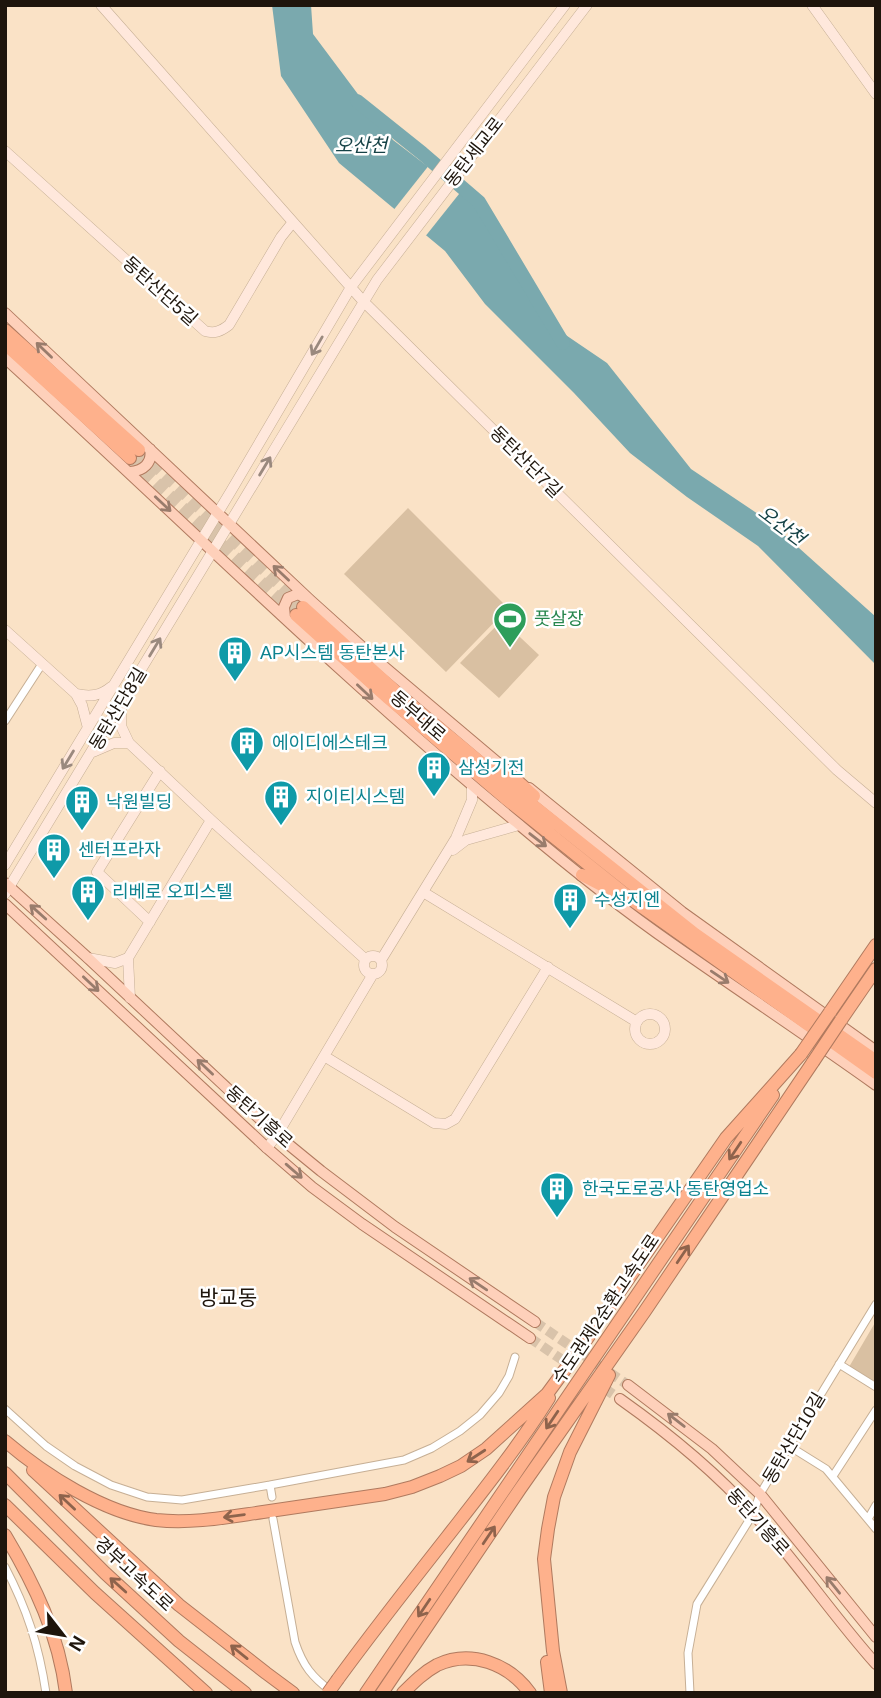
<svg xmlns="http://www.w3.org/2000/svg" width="881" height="1698" viewBox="0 0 881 1698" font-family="Helvetica,'Noto Sans KR',sans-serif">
  <rect width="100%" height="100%" fill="#fae2c6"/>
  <path fill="#d9c0a2" d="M408,508L508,608L446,672L344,574Z
    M502,620L539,655L499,698L460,663Z
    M876,1321V1383L849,1367Z"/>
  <path fill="#7aa9ae" d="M272,5H311L313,34L378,121L393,140L473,201L551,325L607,363L691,469L770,522L876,617V665L758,546L687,497L630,453L574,393L485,304L445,251L339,163L281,76Z"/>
  <path fill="#fae2c6" d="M430,164L463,189L424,238L392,212Z"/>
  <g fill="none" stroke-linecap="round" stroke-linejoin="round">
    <path stroke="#7aa9ae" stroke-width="14" d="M357,101L422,153L479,202L563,343"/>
    <path stroke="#d9c3aa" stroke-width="10" stroke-dasharray="10 5" stroke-linecap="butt" d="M535,1322L628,1385
      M530,1338L620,1399"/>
    <path stroke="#d9c3aa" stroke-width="12" stroke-dasharray="12 6" stroke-linecap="butt" d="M139,450L303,607
      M130,458L296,615"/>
    <g stroke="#c6af95" stroke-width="9">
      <path id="street" d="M5,721L42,664
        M839,1364L876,1387
        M5,1409L46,1446L75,1466L111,1485L147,1497L182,1500L270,1485L272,1497
        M789,1446L826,1469L876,1529
        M833,1476L876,1410
        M270,1485L404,1460L432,1448L460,1431L480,1415L499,1393L509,1376L515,1357
        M273,1519L295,1642C303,1666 312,1677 332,1692
        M868,1519L876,1505
        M5,1567C27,1609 39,1646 46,1693
        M690,1693L688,1653L697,1604L753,1514L760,1494L876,1304"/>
    </g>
    <g stroke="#c6af95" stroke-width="11">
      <path id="secondary" d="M812,5L876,94
        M5,151L205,331C215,334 221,331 229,325L281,237L293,222L101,5
        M293,222L363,301L837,770L876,803
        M5,630L76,694L82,705L88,728
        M76,694C90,697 100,696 111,687
        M121,705V726L129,743L211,820L365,959
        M93,752L114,743H129
        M453,850L466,840L519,825
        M5,865L231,491L351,287L565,5
        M423,892L637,1022
        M5,894L377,280L587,5
        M150,922L97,872L160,771
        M364 965a9 9 0 1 1 18 0a9 9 0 1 1-18 0Z
        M88,958L115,963L128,958
        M381,960L456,838L472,800V786
        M130,998L128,958L211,820
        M635 1029a15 15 0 1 1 30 0a15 15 0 1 1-30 0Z
        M324,1056L434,1123L446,1124L455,1119L548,967
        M267,1148L277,1135L373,974"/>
    </g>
    <g stroke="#b07a5f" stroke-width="12">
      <path id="primary" d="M5,313L310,600L381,664L503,767
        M5,358C175,513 339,676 516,822C567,865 619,907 674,945C741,992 809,1037 876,1085
        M130,472C143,471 153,463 150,449
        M285,618L284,607L288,598L298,594L305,598
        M529,788L682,912L876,1051
        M5,883L88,958L277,1135L321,1171L395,1227L535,1322
        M5,904L267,1148L312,1187L362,1224L530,1338
        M628,1385L712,1449L760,1494L876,1637
        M620,1399C668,1433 714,1470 754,1515C797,1562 833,1616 876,1664"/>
    </g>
    <g stroke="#b07a5f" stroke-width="14">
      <path id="highway" d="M5,330L139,450
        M5,344L130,458
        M303,607L401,696L514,790L695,934L876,1061
        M296,615L388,698L505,798L635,902L876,1073
        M498,764L534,796
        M582,875L613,891
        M830,1012L876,945
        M841,1020L876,969
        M5,1441C45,1475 104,1513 156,1520C192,1524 228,1517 263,1512C304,1506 345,1500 385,1494L412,1487L440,1476L461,1466L486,1449L547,1394L575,1356L726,1138L801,1054
        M33,1470L179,1605L266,1673L293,1693
        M5,1473L105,1573L179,1641L245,1693
        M5,1505L95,1593L206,1693
        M5,1535C35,1585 59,1635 66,1693
        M547,1662L551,1693
        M338,1679C373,1631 410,1584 447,1537C482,1492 518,1447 549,1398
        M366,1693L773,1095
        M382,1693L520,1489L645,1311L813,1062
        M403,1693C414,1682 424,1672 437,1665C471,1649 509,1664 530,1693
        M561,1693L553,1651L544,1559L548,1529L554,1497L570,1452L609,1375"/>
    </g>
    <use href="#street" stroke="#fff" stroke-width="7"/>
    <use href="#secondary" stroke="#ffe8dc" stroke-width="10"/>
    <use href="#primary" stroke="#fed0ba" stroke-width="10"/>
    <use href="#highway" stroke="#feb18c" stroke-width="12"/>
    <g stroke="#b07a5f" stroke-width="14" stroke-linecap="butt">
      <path id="highway-bridge" d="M801,1054L830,1012
        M813,1062L841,1020
        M328,1693L338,1679"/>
    </g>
    <use href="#highway-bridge" stroke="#feb18c" stroke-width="12"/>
  </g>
  <defs><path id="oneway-shaft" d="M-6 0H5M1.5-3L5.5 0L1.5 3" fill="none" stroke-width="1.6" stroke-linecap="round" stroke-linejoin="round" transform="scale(1.75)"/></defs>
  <g stroke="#9a897e">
    <use href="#oneway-shaft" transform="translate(317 346) rotate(120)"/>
    <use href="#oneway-shaft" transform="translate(265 466) rotate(-59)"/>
    <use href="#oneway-shaft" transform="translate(155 647) rotate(-59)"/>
    <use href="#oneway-shaft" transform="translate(68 760) rotate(121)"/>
  </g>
  <g stroke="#997c6c">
    <use href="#oneway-shaft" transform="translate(44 350) rotate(-136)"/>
    <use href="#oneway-shaft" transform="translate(163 504) rotate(43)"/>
    <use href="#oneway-shaft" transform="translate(281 573) rotate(-137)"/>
    <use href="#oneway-shaft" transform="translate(365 692) rotate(43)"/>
    <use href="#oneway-shaft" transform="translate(538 840) rotate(38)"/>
    <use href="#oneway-shaft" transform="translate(38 912) rotate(-138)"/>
    <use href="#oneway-shaft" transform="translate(720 977) rotate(34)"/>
    <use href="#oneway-shaft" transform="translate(91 984) rotate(43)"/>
    <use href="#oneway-shaft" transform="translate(205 1067) rotate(-137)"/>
    <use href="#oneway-shaft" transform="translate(294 1171) rotate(41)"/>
    <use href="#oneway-shaft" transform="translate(478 1284) rotate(-146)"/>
    <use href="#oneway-shaft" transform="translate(676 1420) rotate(-142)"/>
    <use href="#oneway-shaft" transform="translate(833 1585) rotate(-129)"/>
  </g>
  <g stroke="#8e634c">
    <use href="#oneway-shaft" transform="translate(735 1151) rotate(124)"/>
    <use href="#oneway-shaft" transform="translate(683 1254) rotate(-56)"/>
    <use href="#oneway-shaft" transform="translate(552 1420) rotate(124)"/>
    <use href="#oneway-shaft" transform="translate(476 1456) rotate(147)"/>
    <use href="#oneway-shaft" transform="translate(67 1502) rotate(-137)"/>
    <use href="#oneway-shaft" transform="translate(234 1516) rotate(172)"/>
    <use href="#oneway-shaft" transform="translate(489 1535) rotate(-56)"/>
    <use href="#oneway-shaft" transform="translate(118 1585) rotate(-138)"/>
    <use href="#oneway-shaft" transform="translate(424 1608) rotate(124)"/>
    <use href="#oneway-shaft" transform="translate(239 1652) rotate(-141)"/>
  </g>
  <defs>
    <g id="stadium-pin" transform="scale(1.75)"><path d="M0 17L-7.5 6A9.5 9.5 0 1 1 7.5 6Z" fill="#2e9e5b" stroke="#fff"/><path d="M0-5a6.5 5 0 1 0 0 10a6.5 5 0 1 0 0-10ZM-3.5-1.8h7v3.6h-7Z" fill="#fff"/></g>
    <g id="building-pin" transform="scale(1.75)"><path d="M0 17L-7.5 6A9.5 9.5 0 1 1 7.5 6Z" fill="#0f9aa8" stroke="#fff"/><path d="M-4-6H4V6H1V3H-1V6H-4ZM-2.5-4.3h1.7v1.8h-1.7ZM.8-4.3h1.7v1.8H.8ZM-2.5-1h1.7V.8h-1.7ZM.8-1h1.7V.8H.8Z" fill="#fff"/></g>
  </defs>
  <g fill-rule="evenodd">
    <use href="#stadium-pin" x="510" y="619"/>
    <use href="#building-pin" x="235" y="653"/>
    <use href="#building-pin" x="247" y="743"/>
    <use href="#building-pin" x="434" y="768"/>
    <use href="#building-pin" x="281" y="797"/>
    <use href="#building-pin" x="82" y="802"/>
    <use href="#building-pin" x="54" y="850"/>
    <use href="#building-pin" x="88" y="892"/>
    <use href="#building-pin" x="570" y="900"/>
    <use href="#building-pin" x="557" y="1189"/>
  </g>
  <g text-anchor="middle" stroke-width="5" stroke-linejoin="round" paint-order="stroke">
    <g font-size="18" fill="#1e150c" stroke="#fff">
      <text transform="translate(474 152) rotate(-52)" y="6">동탄세교로</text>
      <text transform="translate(160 291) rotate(42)" y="6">동탄산단5길</text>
      <text transform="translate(526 462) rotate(45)" y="6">동탄산단7길</text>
      <text transform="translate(118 709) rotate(-59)" y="6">동탄산단8길</text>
      <text transform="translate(418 716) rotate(41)" y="6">동부대로</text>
      <text transform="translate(259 1117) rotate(42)" y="6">동탄기흥로</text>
      <text transform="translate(606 1309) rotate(-56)" y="6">수도권제2순환고속도로</text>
      <text transform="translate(794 1438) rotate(-59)" y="6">동탄산단10길</text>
      <text transform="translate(758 1522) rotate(48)" y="6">동탄기흥로</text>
      <text transform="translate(134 1574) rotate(43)" y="6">경부고속도로</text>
    </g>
    <g font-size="18" fill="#27864d" stroke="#fff" text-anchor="start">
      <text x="534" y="625">풋살장</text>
    </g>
    <g font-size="18" fill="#0d838f" stroke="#fff" text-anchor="start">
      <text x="260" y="659">AP시스템 동탄본사</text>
      <text x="272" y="749">에이디에스테크</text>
      <text x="458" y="774">삼성기전</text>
      <text x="306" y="803">지이티시스템</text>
      <text x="106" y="808">낙원빌딩</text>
      <text x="78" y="856">센터프라자</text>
      <text x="112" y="898">리베로 오피스텔</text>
      <text x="594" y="906">수성지엔</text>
      <text x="582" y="1195">한국도로공사 동탄영업소</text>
    </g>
    <g font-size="19" font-style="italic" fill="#154246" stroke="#fff">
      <text x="361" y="152">오산천</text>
      <text transform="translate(782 525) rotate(37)" y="7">오산천</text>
    </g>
    <g font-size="21" fill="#1e150c" stroke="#fff">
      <text x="228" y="1305">방교동</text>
    </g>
  </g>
  <rect width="881" height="1698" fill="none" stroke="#1e150c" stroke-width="14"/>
  <g transform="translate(63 1635) rotate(121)" stroke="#ffffff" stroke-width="5" paint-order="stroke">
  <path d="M0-5L12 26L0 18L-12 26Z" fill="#1e150c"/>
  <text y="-10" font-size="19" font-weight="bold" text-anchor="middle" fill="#1e150c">N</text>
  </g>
</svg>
